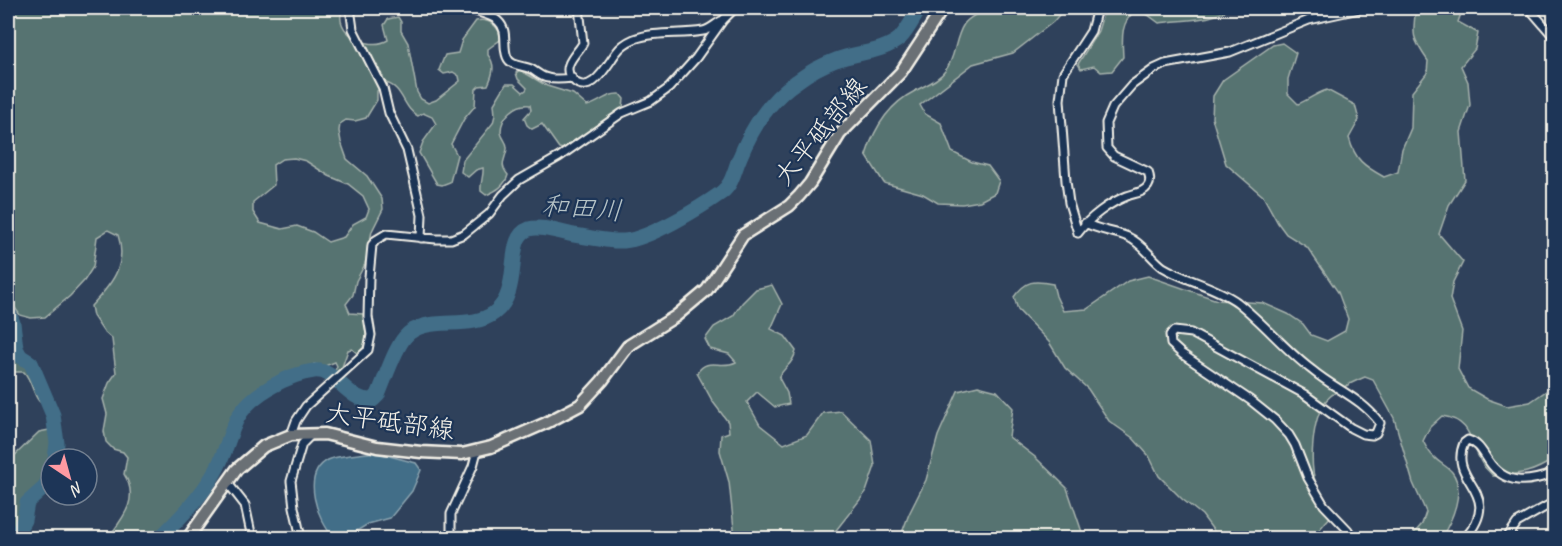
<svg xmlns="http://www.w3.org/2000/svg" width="1562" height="546" viewBox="0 0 1562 546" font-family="Caveat,'Klee One',sans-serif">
  <rect width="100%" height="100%" fill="#2f415b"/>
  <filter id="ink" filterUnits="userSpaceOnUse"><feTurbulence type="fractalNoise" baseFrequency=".0167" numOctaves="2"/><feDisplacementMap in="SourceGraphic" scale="12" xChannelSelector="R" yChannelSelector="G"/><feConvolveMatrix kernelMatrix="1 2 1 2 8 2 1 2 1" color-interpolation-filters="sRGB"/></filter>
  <g filter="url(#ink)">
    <path fill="#577371" stroke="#a6b2ac" stroke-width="1.5" fill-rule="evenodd" d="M8,8H343C331,32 369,52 388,40L384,25L388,19L398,17L401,22V31L408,43L417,92L421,99L428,103L436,100L460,81L459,76L453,72L444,74L439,70L445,55L458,53L462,40L476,21C488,18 501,26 500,40L488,49V55C496,65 493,74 488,85L479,86L476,89L475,106L464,119L451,144L457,155L450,182L442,185L437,184L419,153L423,142L436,124L432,117L423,113L418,116C403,109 403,86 385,83L377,91V100L366,118L355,121L346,120L340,124L339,131L341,142L347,159L367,176L382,199L383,209L372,231L365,264L356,281L353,295L346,304L350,313L363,314C367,328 369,344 358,354L352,349L348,350L341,370L337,374L334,373L337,366L335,362L325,366L314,364L307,370L295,369L274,378L262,387L237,413L207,476L192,500L155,538H108C123,518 140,499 124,474L127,457L123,452L113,449L106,442L104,431L107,414L103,399L109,383L116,373L112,339L103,331L93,316L91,306C111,285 128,265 118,235L108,230L97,237L93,267L84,281L70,296L45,317L31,318L20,315L8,298ZM294,158L306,161L329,176L348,184L363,196L369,209L366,217L353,224L344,237L328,242L313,232L297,226L282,229L260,223L253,212V202L274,185L273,165L282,159Z
      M985,8H1065L1053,22L1013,53L973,64L920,105L925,114L941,123L952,152L972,162L988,166L999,181L995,193L980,201L962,204L938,203L923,194L884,183L866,155C874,129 889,104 915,91C925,85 938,81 945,71C956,58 954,39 964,24C969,17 979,14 985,8Z
      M1105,8H1229C1213,22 1180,19 1159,23L1148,15L1135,11C1120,23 1122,39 1123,57L1112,71L1101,72L1094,66L1081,69L1078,64L1098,31Z
      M1416,8H1463L1458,22L1478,33L1475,49L1461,66L1468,82L1470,105L1461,132L1465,180L1449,205L1439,234L1463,262L1453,282L1450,299L1462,331L1458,369L1468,388L1487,399L1507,406L1530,402L1552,387H1554V459C1531,474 1521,474 1493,476C1490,472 1486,469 1483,465C1469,443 1474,421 1442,416L1430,427L1423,441C1426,447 1429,453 1434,457C1439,463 1447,466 1452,472C1466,490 1452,521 1441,538H1410L1422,524L1426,512L1413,483L1394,418L1373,380L1365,377C1353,382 1332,392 1325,402C1312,420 1309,464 1316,484C1319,494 1328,504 1334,512C1327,522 1319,528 1314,538H1219L1202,515L1182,499L1159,476L1149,456L1133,438L1109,421L1088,389L1065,368L1049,342L1018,310L1014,297C1026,280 1034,280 1053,284L1056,296L1063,311L1087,309L1128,281L1148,276L1217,300L1263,303L1288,314L1303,324L1311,335L1327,341L1345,331L1348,319L1338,292L1307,247L1286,234L1278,223L1263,196L1226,164L1212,118L1213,96L1223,80L1273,45L1282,43L1296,53L1288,79V94L1298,104C1309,100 1314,94 1327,90L1355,105L1359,120L1349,138C1355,160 1364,166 1384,177L1398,172L1402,149L1411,128L1412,92L1427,73L1428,61C1412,38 1412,35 1416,8Z
      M520,70L547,86L573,94L587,106C600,103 607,93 620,94L624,99L623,107L563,149L559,148L542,124L532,129L527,125L524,118L531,110L530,105C516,103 501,117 501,131C501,139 508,141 507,149C505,161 499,164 508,175C505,186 496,191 486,195L481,191C480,182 484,176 483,168L476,170L468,177L461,172L463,160L493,123L495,115L494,104L506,84H514L523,92L526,90L527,88L518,79L516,73Z
      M772,285L782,304L771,329L785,336L796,351C792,367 784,365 779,378L787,393L789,404L775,407L757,392L747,402L760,425L784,444L807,435L823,413L841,411L871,440L875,466L866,492L830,538H735L729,482L720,451L721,435L729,432L728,422L713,402L697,373C708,356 720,370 736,362L729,354L710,349L705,339L714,327L733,316L742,303L756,289Z
      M8,334C30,349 37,378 52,399L54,405L52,407C32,406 35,384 24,372H15L8,377Z
      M978,386L997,391L1013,408L1009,437L1035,457L1067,488L1084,538H900L909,514L926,480L938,436L958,391Z
      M49,430C62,440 60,444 62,459H51V490L30,502L27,509L28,518L16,538H8V462L39,432Z"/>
    <path fill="#426e88" stroke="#89a2ae" stroke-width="1.5" d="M374,452L416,463L421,470L412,491L390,518L368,524L347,537L334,538C318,521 300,475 328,460C337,455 362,454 374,452Z"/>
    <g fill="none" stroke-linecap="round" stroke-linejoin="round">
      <path stroke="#426e88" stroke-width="15" d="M8,311L13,323L16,348L20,356L31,363L53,415L57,443L55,459
        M14,538L24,520L27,503L45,487L51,472
        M160,538C180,518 201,497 215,472C225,455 229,434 238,417C251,394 289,374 314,371C337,368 346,402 373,400L378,395C385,379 395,348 405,337C425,313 469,332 494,313C524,291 503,238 529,229C542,225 561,233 574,235C590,237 608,242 624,241C649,239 700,208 721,193C733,184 734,170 740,157C752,128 769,100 796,82C808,73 822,65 836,60C856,52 883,53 900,38C908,30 914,17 920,8"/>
      <g stroke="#f4f1e8" stroke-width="11">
        <path id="street" d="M350,8L353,29L383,88L389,113L407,150L422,215L421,238
          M468,8C477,13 491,14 498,21C509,31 502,45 507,57C511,67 523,65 531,69C538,73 541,77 548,78C555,80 564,79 572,78
          M579,8L583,43C578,53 560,66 572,79C590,99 607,65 616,53C620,47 627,42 634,39C655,31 681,35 703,31C710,30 716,23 723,20
          M1529,8L1554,37
          M1085,223C1100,231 1115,231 1128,237C1142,243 1151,258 1163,267C1186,281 1215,286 1237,302C1264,323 1285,350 1312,370C1336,390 1360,397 1380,423L1376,433L1372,435L1363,434L1351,428L1304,394L1191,333L1174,331L1170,335L1171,344L1182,354L1250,400L1275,420L1289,435L1295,445L1308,478L1324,505L1348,530L1352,538
          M1078,233C1090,217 1109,203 1127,196C1135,193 1143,193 1148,186C1151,181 1150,177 1148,172L1114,156L1107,148L1106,123L1113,107L1132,85L1154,69L1165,64L1230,52L1309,20L1364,8
          M1078,233L1069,203L1066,181L1060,100L1063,74L1091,31L1097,8
          M291,435L296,421L306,406L368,350L371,335L368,317L369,277L372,245L376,240L386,234L436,239H451L464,234L489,214L503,195L519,180L559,157L622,113L651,101L669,88L696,58L723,20L735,8
          M227,482L245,505L252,538
          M301,538L294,507L291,481L302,444L312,434
          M451,538V514L473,466L477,451
          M1465,538C1506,491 1447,483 1464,443L1468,440C1478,443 1482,451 1488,460C1505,486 1528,483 1554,473
          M1507,538L1517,523L1554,502"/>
      </g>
      <g stroke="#f4f1e8" stroke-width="15">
        <path id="primary" d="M188,538L237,469L264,446L291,435L325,434L377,447L421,452L462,454L491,447L546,423L580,405L602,381L628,346L676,316L707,290L743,235L789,206L799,196L810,183L840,134L901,72L943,8"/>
      </g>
      <use href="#street" stroke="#1d3557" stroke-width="7"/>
      <use href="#primary" stroke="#6b6f75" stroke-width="10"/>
    </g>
  </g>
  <g text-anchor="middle" stroke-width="4.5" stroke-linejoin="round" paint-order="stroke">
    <g font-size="26" fill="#f4f1e8" stroke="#1d3557">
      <text transform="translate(820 131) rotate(-51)" y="9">大平砥部線</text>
      <text transform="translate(390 421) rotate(8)" y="9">大平砥部線</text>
    </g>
    <g font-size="27" font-style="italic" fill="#b6c3c6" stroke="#1d3557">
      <text transform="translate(582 208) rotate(4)" y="9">和田川</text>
    </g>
  </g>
  <rect width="1562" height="546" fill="none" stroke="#1d3557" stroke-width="30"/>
  <rect x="15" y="15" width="1532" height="516" fill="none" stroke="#f4f1e8" stroke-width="2" filter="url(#ink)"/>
  <g transform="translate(69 477) rotate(144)"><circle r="28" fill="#1d3557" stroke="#738091" stroke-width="1.5"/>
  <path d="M0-4.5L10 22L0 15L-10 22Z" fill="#ff9aa2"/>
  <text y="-9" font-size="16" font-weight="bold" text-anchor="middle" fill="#f4f1e8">N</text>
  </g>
</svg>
